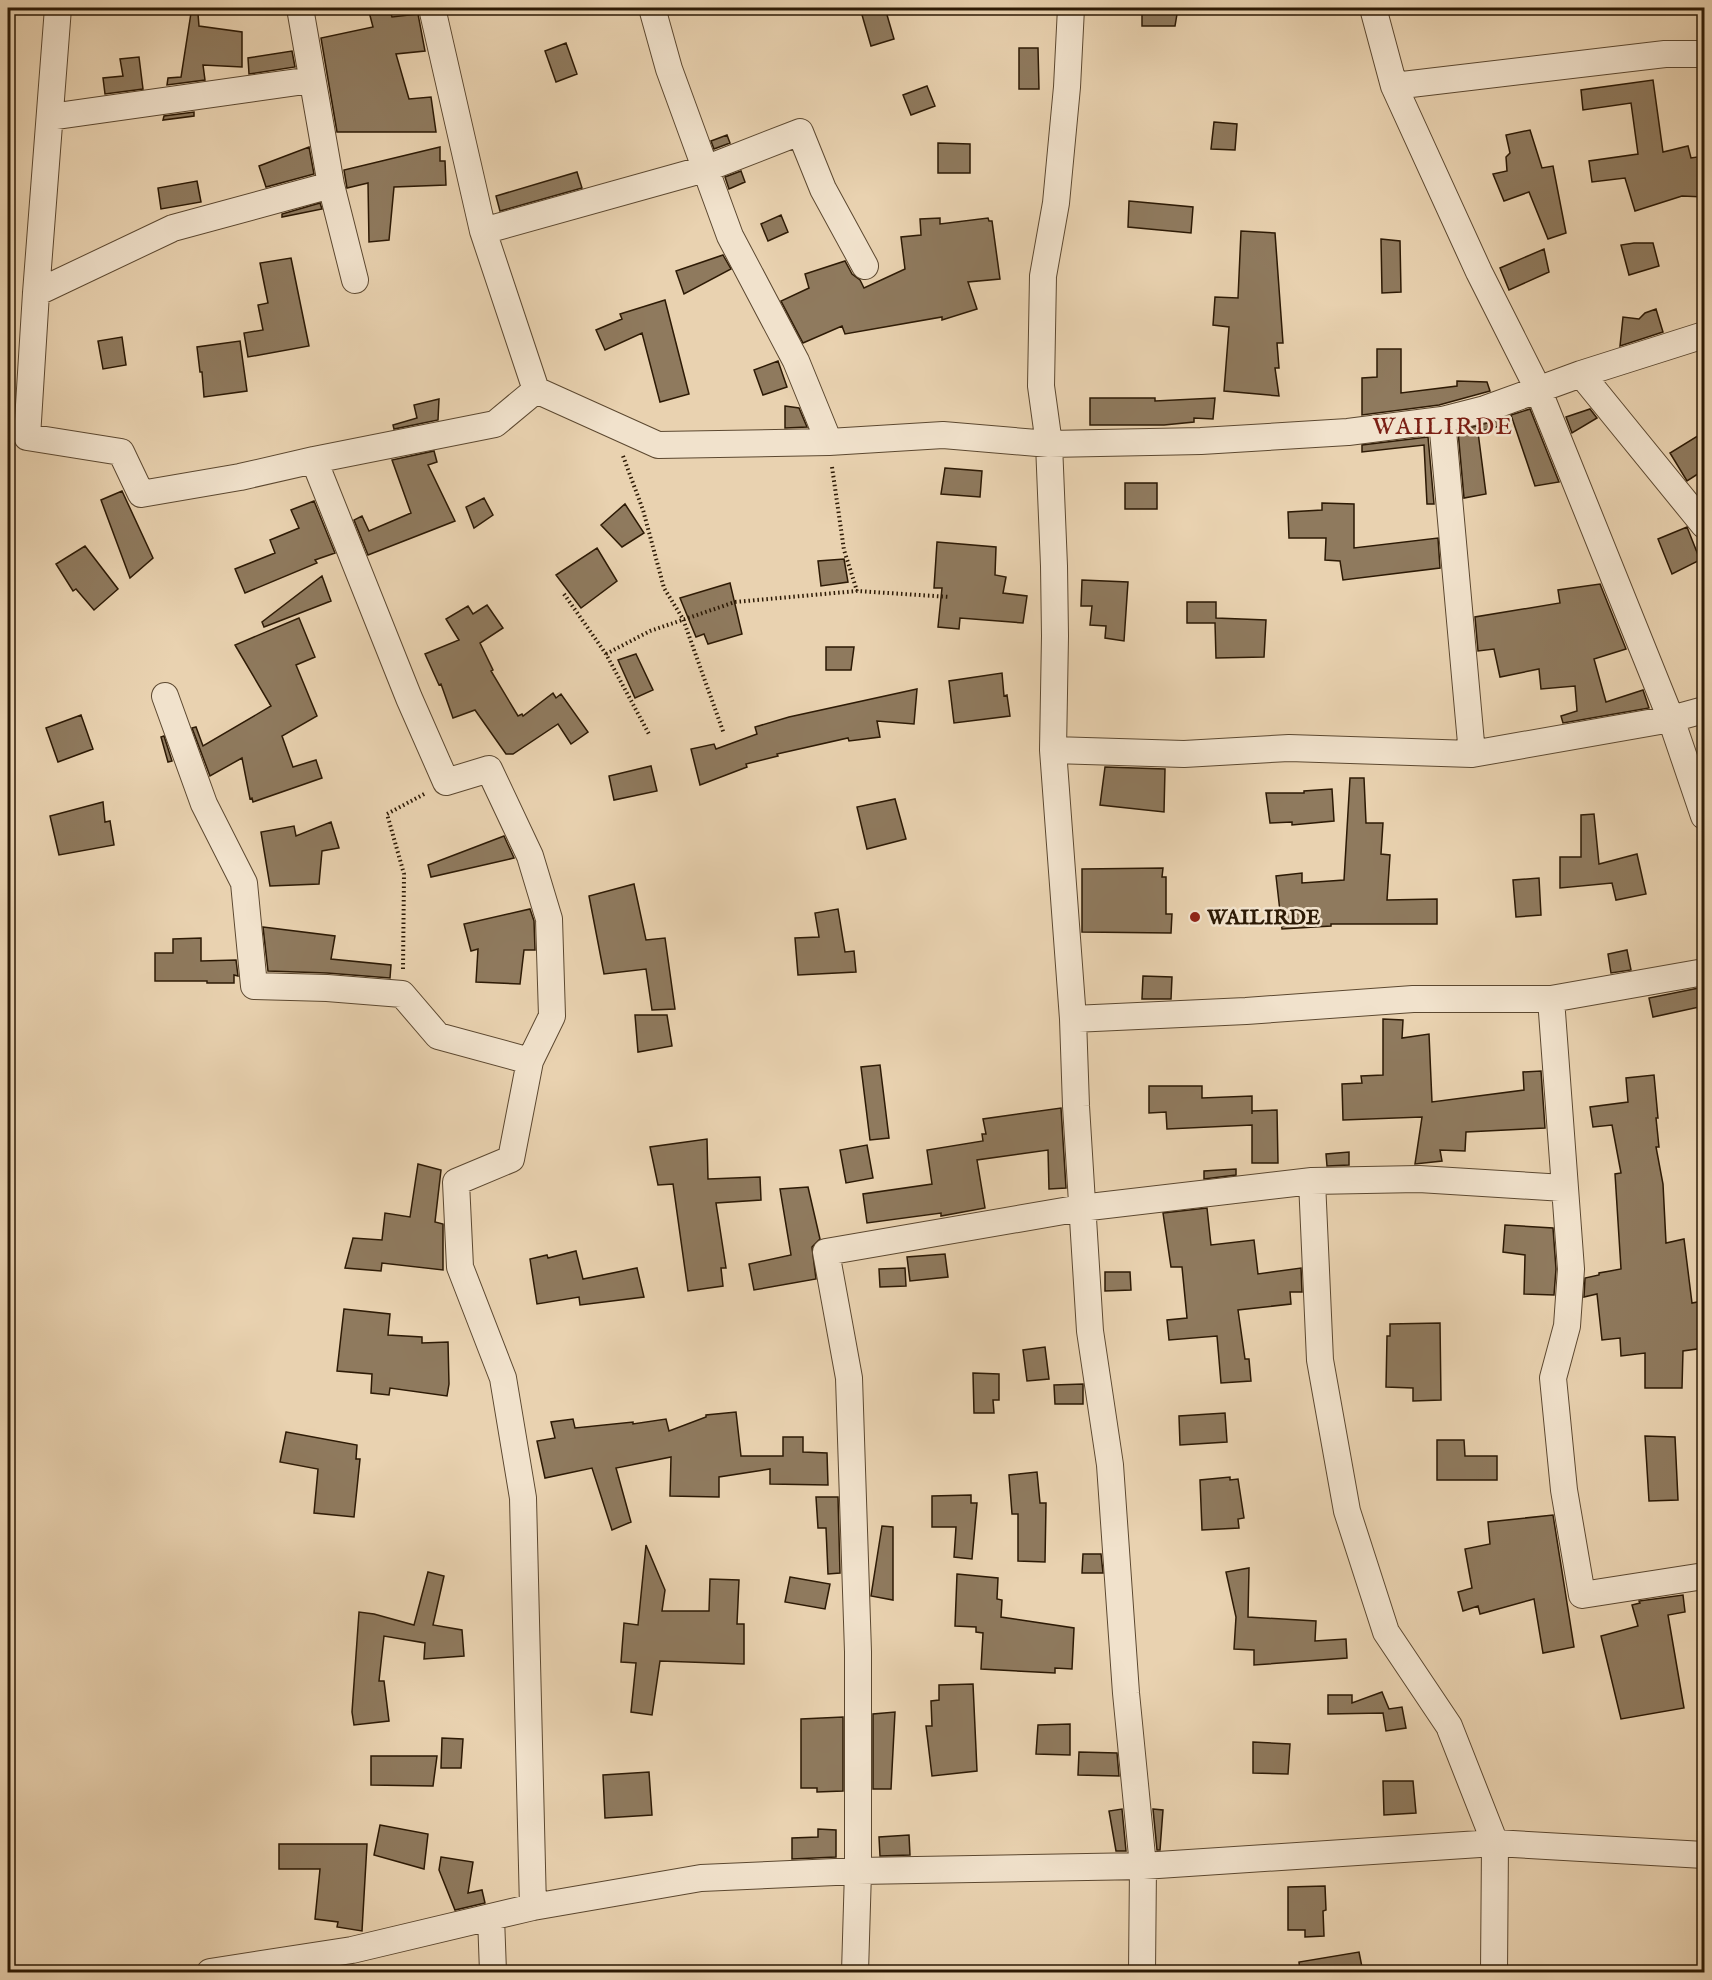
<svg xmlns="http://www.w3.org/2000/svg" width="1712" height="1980" viewBox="0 0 1712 1980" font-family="'IM FELL English',serif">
  <rect width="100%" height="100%" fill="#e9d2b0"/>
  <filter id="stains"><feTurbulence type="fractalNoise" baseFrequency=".00333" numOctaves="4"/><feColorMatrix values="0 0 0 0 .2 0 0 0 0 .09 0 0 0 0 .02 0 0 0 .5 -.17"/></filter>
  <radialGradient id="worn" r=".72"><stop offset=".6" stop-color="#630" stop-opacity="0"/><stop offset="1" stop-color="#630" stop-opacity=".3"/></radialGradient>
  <path fill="#8f7a5e" stroke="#2d1a05" stroke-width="1.5" d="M368,8H389L392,17L418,14L425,51L396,54L409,99L431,97L436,132H337L321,38L373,27Z
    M860,8H885L894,39L871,46Z
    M1142,8H1178L1175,26H1142Z
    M191,13L198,14L199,26L242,32V67L203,65L205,80L167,85L168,78L181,77Z
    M566,43L577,74L556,82L545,51Z
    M1019,48H1038L1039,89H1019Z
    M292,51L295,67L249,74L248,58Z
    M139,57L143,89L105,94L103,78L123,76L120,59Z
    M1653,80L1663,152L1688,146L1691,158L1704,156V197L1682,196L1635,211L1625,178L1592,182L1589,161L1638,154L1631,103L1583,110L1581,90Z
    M927,86L935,106L911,115L903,95Z
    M194,112V116L163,120L164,116Z
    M1214,122L1237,124L1235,150L1211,149Z
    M1530,130L1542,168L1553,166L1566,233L1548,239L1529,192L1504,201L1493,174L1507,171L1506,157L1510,153L1506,135Z
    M727,135L730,143L714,149L711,141Z
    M938,143L970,144V173H938Z
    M309,147L314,174L266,187L259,166Z
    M440,147V161H445L446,185L394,187L389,240L369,242L368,183L347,188L344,170Z
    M741,171L745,182L729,189L725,177Z
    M577,172L582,188L500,211L496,196Z
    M197,181L201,202L161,209L158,188Z
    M1129,201L1193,207L1191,233L1128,227Z
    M320,203L322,209L282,217V214Z
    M781,215L788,232L768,241L761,224Z
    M940,218V224L988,218L989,221H992L1000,279L968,282L977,309L942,320V317L845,334L842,326L803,343L781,301L809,288L805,274L845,261L852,274L860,280L864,288L905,269L901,237L921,235L920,219Z
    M1241,231L1275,233L1283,343H1277L1279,368H1275L1279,396L1224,391L1229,327L1213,325L1215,297L1238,298Z
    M1381,239L1400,241L1401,292L1382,293Z
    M1634,243H1653L1659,266L1629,275L1621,245Z
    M1544,249L1549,272L1509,290L1500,268Z
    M723,255L731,269L684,294L676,271Z
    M291,258L309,346L248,357L244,333L263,330L258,305L268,303L260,263Z
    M665,300L689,394L660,402L642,333L605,350L596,330L622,319L620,314Z
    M1656,309L1663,332L1620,346L1623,317L1639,319L1645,313Z
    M122,337L126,365L103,369L98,341Z
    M240,341L247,391L204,397L202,372H200L197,347Z
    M1377,349H1401V393L1457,386V381L1487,382L1490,391L1439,405L1362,415V378L1377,377Z
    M778,361L787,387L763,395L754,370Z
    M1090,398H1155V401L1215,398L1213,419L1194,418V422L1164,425H1090Z
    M439,399L438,420L394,429L393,425L417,418L414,405Z
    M785,406L799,408L807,427L785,428Z
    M1530,409L1559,482L1535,486L1511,415Z
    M1590,409L1597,418L1572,433L1566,417Z
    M1498,420L1500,426L1478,432L1486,494L1464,498L1458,431Z
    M1704,432V470L1687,481L1670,453Z
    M1428,437L1434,504H1427L1424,445L1362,452V445Z
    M434,451L437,462L428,465L455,521L368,555L354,520L362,516L369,531L411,513L392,460Z
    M945,468L982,471L980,497L941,494Z
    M1125,483H1157V509H1125Z
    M122,491L153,558L130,578L101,500Z
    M484,498L493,515L474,528L466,507Z
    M314,501L335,553L315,560L317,563L245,593L235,569L275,553L270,540L299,528L291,510Z
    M1322,503L1354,504V548L1438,538L1440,568L1343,580L1340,561L1325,560L1326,538H1289L1288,512L1322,510Z
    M625,504L644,533L622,547L601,525Z
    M1687,527L1700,560L1672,574L1658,539Z
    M937,542L996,547L995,575L1006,577L1003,593L1027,596L1023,623L960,618L959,629L938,627L942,588H934Z
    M85,546L118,589L94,610L76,589L73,591L56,564Z
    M597,548L617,581L581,608L556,575Z
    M844,559L848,582L821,586L818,561Z
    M322,576L331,601L264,627L262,622Z
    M1082,580L1128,582L1124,641L1105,638L1106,626L1090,625L1092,606H1081Z
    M730,583L742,634L708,644L704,634L696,637L680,598Z
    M1600,584L1626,649L1594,659L1606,702L1643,690L1649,708L1563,723L1561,716L1577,711L1575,686L1541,689L1539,669L1500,677L1494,649L1478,651L1475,617L1560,603L1558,590Z
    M1187,602H1216V618L1266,620L1264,657L1216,658L1215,623H1187Z
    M487,605L503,628L480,643L493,670L491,671L518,716L522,714L523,716L553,693L556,698L561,694L588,732L571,744L558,724L513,754H506L475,710L453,718L441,684L439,685L425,654L459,640L446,619L468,606L473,614Z
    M299,618L315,657L296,665L317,716L282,736L293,767L316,760L322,778L253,802L252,798L250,799L242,758L210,776L192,728L196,727L203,746L271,706L235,645Z
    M826,647H854L851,670H826Z
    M636,654L653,690L635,698L618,660Z
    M1002,673L1004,696L1007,695L1010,716L954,723L949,681Z
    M917,689L914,724L877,721L880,737L849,741L848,738L777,754L778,756L746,764L747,767L700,785L691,749L714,744L716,749L757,734L755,727L789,717Z
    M81,715L93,749L58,762L46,728Z
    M164,736L172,761L168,762L161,737Z
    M651,766L657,791L614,800L609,776Z
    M1105,767L1165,769L1164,812L1100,805Z
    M1350,778H1364L1366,823H1383L1381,854L1390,855L1387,900L1437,899V924H1331V926L1282,929L1276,876L1302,873V883L1344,880Z
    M1332,789L1334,821L1292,825V822L1270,823L1266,793H1304V791Z
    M895,799L906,839L867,849L857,807Z
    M103,802L105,822L110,821L114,845L59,855L50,816Z
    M1594,814L1599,864L1637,854L1646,894L1616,900L1612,883L1560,888V857H1581V815Z
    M331,822L339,848L322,851L319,884L270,886L261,832L294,826L296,836Z
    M504,836L514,858L431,877L428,865Z
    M1163,868L1162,877H1166V914H1172L1171,933L1082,932V869Z
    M1539,878L1541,915L1516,917L1513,880Z
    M634,884L646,940L665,938L675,1009L652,1010L646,969L604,974L589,896Z
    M530,909L534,921L535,950H524L520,984L476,982L478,949L471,951L464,924Z
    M838,909L845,952L854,951L856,972L798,975L795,938L819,937L815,913Z
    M263,927L335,936L331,959L391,965L390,978L327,973L268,971Z
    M201,938V961L236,960L238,976L234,975V983H207V981H155V953H173V939Z
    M1627,950L1631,970L1611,973L1608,954Z
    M1143,976L1172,977L1171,999H1142Z
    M1704,987V1006L1653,1017L1649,998Z
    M635,1015H667L672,1046L638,1052Z
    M1383,1019L1403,1020L1402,1038L1429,1034L1432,1102L1524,1090L1523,1072L1541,1071L1545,1128L1466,1132L1465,1151L1440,1150L1442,1161L1415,1164L1422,1117L1343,1120L1342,1084L1362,1083L1361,1076L1383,1075Z
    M880,1065L889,1138L870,1140L861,1067Z
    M1654,1075L1658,1118H1656L1659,1147H1656L1663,1184L1666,1243L1684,1239L1692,1303L1703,1301L1704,1314V1348L1683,1351L1682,1388H1645V1353L1621,1356L1620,1338L1602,1340L1597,1294L1584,1297L1585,1278L1599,1275V1273L1621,1269L1615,1174L1621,1173L1612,1125L1593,1127L1590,1107L1628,1102L1626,1078Z
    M1149,1086H1202V1098L1252,1096V1114V1111L1277,1110L1278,1163H1252V1125L1167,1129L1166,1112L1149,1113Z
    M1061,1108L1066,1188L1049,1189L1048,1150L977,1160L985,1208L941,1216V1213L867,1223L863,1194L932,1184L927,1150L983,1141L982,1134H986L983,1119Z
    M707,1139L708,1179L760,1177L761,1200L716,1203L726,1268H721L723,1286L688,1291L673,1184L658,1185L650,1147Z
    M867,1145L873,1178L846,1183L840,1150Z
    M1349,1152V1165L1327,1166L1326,1154Z
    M418,1164L441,1170L435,1222L443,1224V1270L382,1263L381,1271L345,1268L353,1238L382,1240L385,1213L410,1217Z
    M1236,1169V1175L1204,1179V1171Z
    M808,1187L820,1239L812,1247L816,1279L754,1290L749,1264L791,1255L780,1189Z
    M1207,1208L1211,1245L1254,1240L1258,1274L1301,1268L1302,1292H1290L1291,1304L1238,1310L1245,1359H1249L1251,1381L1221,1383L1217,1336L1169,1340L1167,1320L1187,1318L1182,1267H1171L1163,1213Z
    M1505,1225L1553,1228L1556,1269L1554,1295L1524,1294L1525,1255L1503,1252Z
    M576,1251L583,1279L637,1268L644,1297L580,1305L579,1297L537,1304L530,1259L547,1255L548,1258Z
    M945,1254L948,1277L910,1281L907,1257Z
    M905,1268L906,1286L880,1287L879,1269Z
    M1105,1272H1130L1131,1290L1105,1291Z
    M344,1309L390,1314L388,1335L422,1337V1343L448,1342L449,1384L447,1396L390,1388L389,1395L371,1393L372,1374L337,1371Z
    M1440,1323L1441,1400L1413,1401V1388L1386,1387L1387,1336H1390V1324Z
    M1045,1347L1049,1379L1027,1381L1023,1350Z
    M973,1373L999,1374V1400H993L994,1413H974Z
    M1083,1384V1404H1055L1054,1385Z
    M736,1412L741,1456H783V1437H803V1452L827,1453L828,1485L770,1484V1469L719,1477V1497L670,1496L671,1457L616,1468L631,1522L612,1530L592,1468L545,1478L537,1441L555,1438L551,1422L573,1419L575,1428L633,1422V1424L666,1419L669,1431L706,1417V1415Z
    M1225,1413L1227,1442L1180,1445L1179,1416Z
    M286,1432L357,1445L356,1459H360L354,1517L314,1513L318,1469L280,1462Z
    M1645,1436L1675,1437L1678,1500L1649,1501Z
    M1437,1440H1464L1465,1456H1497V1480H1437Z
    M1037,1472L1040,1503H1046L1045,1562L1018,1561V1514H1012L1009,1475Z
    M1230,1477V1480L1238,1479L1244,1518L1238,1519L1239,1528L1202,1530L1200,1480Z
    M971,1495V1503H977L972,1559L954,1557L956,1527H932V1496Z
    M816,1497H838L840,1573L828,1574L826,1528H818Z
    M1553,1515L1574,1647L1543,1653L1534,1599L1480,1614L1478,1606L1463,1611L1458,1592L1472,1588L1465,1549L1490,1544L1488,1522Z
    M882,1526L893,1527V1600L871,1596Z
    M646,1545L665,1590L662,1611H709L710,1579L739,1580L737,1624H744V1664L660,1661L652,1715L631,1712L636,1663L621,1662L624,1623L638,1625Z
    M1083,1554H1101L1103,1573H1082Z
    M1249,1568L1248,1617L1316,1621L1315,1641L1346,1639L1347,1658L1254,1665V1650L1234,1649L1236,1617L1226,1572Z
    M428,1572L444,1576L433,1625L462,1630L464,1656L424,1659L425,1643L384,1636L379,1681H384L389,1721L354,1725L352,1712L359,1612L374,1614L414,1625Z
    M957,1574L998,1578L997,1599L1002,1600L1001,1617L1074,1628L1072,1669L1055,1668V1673L981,1669L983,1633L976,1632V1627L955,1626Z
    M790,1577L830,1584L825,1609L785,1602Z
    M1683,1595L1685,1612L1668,1615L1684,1708L1621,1719L1601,1636L1638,1626L1632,1605L1640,1603L1639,1601Z
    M973,1684L977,1771L932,1776L926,1726H932L931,1701L939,1700V1685Z
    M1382,1692L1389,1709L1402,1707L1406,1728L1386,1731L1383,1713L1328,1714V1695H1352V1703Z
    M895,1712L891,1789H873V1714Z
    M843,1717V1791L817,1792V1788H801V1719Z
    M1070,1724V1755L1036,1754L1038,1725Z
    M442,1738L463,1739L461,1768H441Z
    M1253,1742L1290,1744L1288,1774L1253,1773Z
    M1079,1752L1117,1753L1119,1776L1078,1775Z
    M371,1756H437L433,1786L371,1785Z
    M649,1772L652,1815L605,1818L603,1775Z
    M1383,1781H1413L1416,1813L1384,1815Z
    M1122,1809L1126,1851H1116L1109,1811Z
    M1153,1809L1163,1810L1160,1850H1157Z
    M380,1825L428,1834L424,1869L374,1855Z
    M818,1829L836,1830V1857L792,1859V1838L818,1837Z
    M909,1835L910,1855L880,1856L879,1837Z
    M279,1844H367L362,1931L337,1927L338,1922L315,1919L320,1869H279Z
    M441,1857L473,1862L468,1893L482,1890L485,1903L455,1910L439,1870Z
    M1325,1886L1326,1910L1323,1911L1324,1936L1305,1937V1930H1288V1887Z
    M1359,1952L1363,1972H1300L1299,1962Z"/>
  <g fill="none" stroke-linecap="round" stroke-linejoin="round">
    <g stroke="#5c4830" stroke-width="28">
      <path id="minor" d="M58,8L36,293L27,437L121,452L141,494L240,477L314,460L495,424L536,390
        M300,8L331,185L355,280
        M432,8L483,231L536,390L658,445L829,442L943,435L1049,444L1201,441L1348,432L1442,420L1485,409L1581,374L1704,335
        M652,8L669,69L730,236L796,361L829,442
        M1071,8L1067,87L1056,203L1043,276L1041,386L1049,444L1054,566L1055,636L1053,750L1073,1019L1076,1106L1090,1331L1110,1465L1126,1693L1143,1866L1142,1972
        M1373,8L1394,86L1479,272L1538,389L1671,719L1704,816
        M1394,86L1665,54H1704
        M50,117L312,80
        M483,231L705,169L800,132L823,189L865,266
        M36,293L173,228L331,185
        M1581,374L1704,525
        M1442,420L1472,754
        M314,460L409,698L446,782L489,769L530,856L549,919L552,1016L530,1061
        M165,696L204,804L244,883L254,986L327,988L402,994L438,1036L530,1061L511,1159L456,1182L460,1267L503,1378L523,1498L533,1907
        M1053,750L1184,754L1289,748L1472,754L1671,719L1704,710
        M1551,999L1571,1269L1567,1326L1553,1378L1564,1490L1582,1595L1704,1576
        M1073,1019L1246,1011L1413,999H1551L1704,972
        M1312,1181L1320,1360L1347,1511L1386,1632L1449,1726L1495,1843L1494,1972
        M491,1917L493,1972
        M210,1972L352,1950L533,1907L701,1878L858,1871L1143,1866L1495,1843L1704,1855
        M855,1972L858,1871V1652L849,1378L826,1252L1081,1208L1312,1181L1419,1179L1564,1188"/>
    </g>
    <path stroke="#2d1a05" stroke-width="4" stroke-dasharray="1.5 3" stroke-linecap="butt" d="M623,456L643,510L664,588L683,619L724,734
      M832,467L844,550L857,591
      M564,594L606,654L650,736
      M606,654L650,631L735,602L857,591L950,597
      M403,969L404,874L387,814L426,793"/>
    <use href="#minor" stroke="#f1e2cc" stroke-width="26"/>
  </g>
  <circle fill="#8f2418" stroke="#f1e2cc" stroke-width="2" cx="1195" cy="917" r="6"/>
  <g text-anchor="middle" stroke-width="5" stroke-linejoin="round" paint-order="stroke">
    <g font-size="21" font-weight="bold" fill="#2d1a05" stroke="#f1e2cc" text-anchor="start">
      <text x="1207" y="924">WAILIRDE</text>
    </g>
    <g font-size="24" letter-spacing="1.5" fill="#7a1f14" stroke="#f1e2cc">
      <text x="1443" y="434">WAILIRDE</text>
    </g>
  </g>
  <rect width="1712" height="1980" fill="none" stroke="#e9d2b0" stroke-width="30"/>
  <rect x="9" y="9" width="1694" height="1962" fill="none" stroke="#2d1a05" stroke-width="3"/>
  <rect x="15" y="15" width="1682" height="1950" fill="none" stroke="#2d1a05" stroke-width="1.5"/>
  <rect width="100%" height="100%" filter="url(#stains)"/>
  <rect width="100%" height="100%" fill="url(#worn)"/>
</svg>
